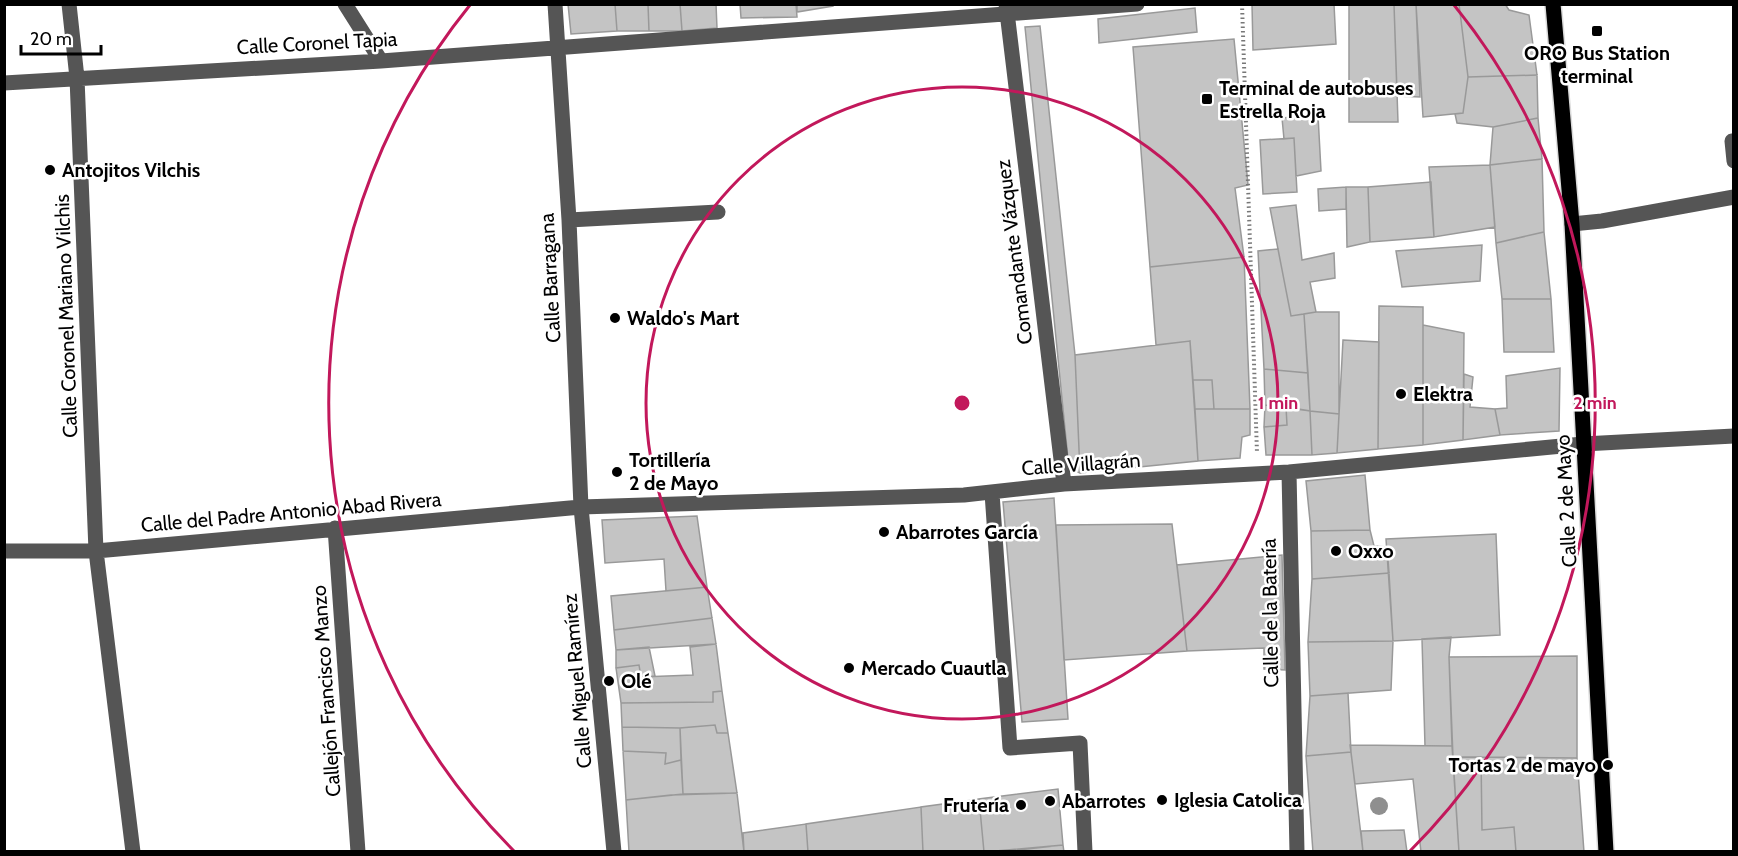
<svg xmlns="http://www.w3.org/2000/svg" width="1738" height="856" viewBox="0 0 1738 856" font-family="Cabin,sans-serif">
  <rect width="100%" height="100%" fill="#fff"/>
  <path fill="#c4c4c4" stroke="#999" stroke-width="1.5" d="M568,4H615L617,31L571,34Z
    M615,4H648L649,31H617Z
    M648,4H680L682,31H649Z
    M680,4H716L717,28L682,31Z
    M740,4H796L797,17L741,18Z
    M797,4H833V6L797,12Z
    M1252,4H1334L1336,44L1253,50Z
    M1349,4H1394L1398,122H1349Z
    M1394,4H1416L1420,97L1397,96Z
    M1416,4H1459L1468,77L1463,113L1423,117Z
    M1459,4H1505L1509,10L1529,15L1537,75L1468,77Z
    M1195,8L1197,32L1099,43L1098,19Z
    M1040,26L1075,355L1080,473L1069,469L1025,27Z
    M1234,39L1248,185L1235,188L1244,257L1150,267L1133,47Z
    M1537,75L1538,118L1493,127L1457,123L1455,114L1463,113L1468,77Z
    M1318,115L1321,171L1296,176L1294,138L1284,139L1282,118Z
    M1538,118L1542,159L1490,165L1493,127Z
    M1294,138L1297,192L1263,194L1260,140Z
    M1542,159L1544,232L1496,243L1490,165Z
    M1490,165L1495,227L1434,237L1429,167Z
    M1431,182L1434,237L1370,242L1368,187Z
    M1346,187H1368L1370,242L1347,247Z
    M1346,187V209L1319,211L1318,189Z
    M1296,205L1302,260L1334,253L1335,278L1310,282L1316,312L1291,316L1270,208Z
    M1544,232L1551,299H1502L1496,243Z
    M1482,245L1480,281L1402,287L1396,251Z
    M1278,249L1291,316L1304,314L1308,373L1264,369L1258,251Z
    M1244,257L1250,409H1214L1212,380H1193L1190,341L1156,345L1150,267Z
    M1502,299H1551L1554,352H1504Z
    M1379,306L1423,307V445L1378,449Z
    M1316,312H1339V414L1310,411L1304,314Z
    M1423,325L1464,333L1463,440L1423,445Z
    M1343,340L1379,342L1378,449L1337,453Z
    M1190,341L1198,461L1080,473L1075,355Z
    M1560,368L1559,431L1500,435L1495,409L1507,408L1506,376Z
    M1264,369L1308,373L1310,411L1265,405Z
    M1464,374L1473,377L1470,407L1495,409L1500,435L1463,440Z
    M1193,380H1212L1214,409H1195Z
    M1265,405L1286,407L1287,425L1264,427Z
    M1286,407L1310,411L1312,455H1266L1264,427L1287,425Z
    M1195,409H1250V435L1242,437L1240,458L1198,461Z
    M1310,411L1339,414L1337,453L1312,455Z
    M1365,475L1370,530L1311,531L1306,481Z
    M1054,498L1068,719L1022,722L1003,502Z
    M697,516L707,587L666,591L664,559L605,563L602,520Z
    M1172,524L1187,651L1064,660L1056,525Z
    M1370,530L1374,546L1387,547L1389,573L1312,579L1311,531Z
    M1496,534L1500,635L1393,641L1386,539Z
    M1282,555L1285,670L1264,669V648L1187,651L1177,565Z
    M1389,573L1393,641L1308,642L1312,579Z
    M707,587L712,618L614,630L611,596Z
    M712,618L716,644L616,650L614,630Z
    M1451,637L1449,657L1452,746H1425L1422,639Z
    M1393,641L1391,690L1310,696L1308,642Z
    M716,644L722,691L713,692V702L621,703L616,668L639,665L641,677L693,675L690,647Z
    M649,647L655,676L641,677L639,665L616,668V650Z
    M1577,656V758L1453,757L1449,657Z
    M722,691L728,733H717L715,725L680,728L622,727L621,703L713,702V692Z
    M1348,693L1351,752L1306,756L1310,696Z
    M715,725L717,733H728L737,793L683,794L680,728Z
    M622,727L680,728L681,760L665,764L666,753L623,751Z
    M1350,745L1452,746L1459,852H1421L1413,779L1355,784Z
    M623,751L666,753L665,764L681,760L683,794L626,800Z
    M1351,752L1363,852H1313L1306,756Z
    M1453,757H1481L1482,830L1514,827L1516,852H1459Z
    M1481,757L1577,758L1584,852H1516L1514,827L1482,830Z
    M1058,789L1063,845L984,852L979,799Z
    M737,793L744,852H629L626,800L671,795Z
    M979,799L984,852H923L921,807Z
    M921,807L923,852H808L806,824Z
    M806,824L808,852H744L743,833Z
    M1404,830L1407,852H1363L1361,831Z
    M1063,845L1064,852H999Z"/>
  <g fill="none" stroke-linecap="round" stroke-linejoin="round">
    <g stroke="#dbdbdb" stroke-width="18">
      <path id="major" d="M1553,4L1572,224L1606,852"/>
    </g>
    <path stroke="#777" stroke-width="4" stroke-dasharray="1.5 3" stroke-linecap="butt" d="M1242,4L1257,453"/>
    <path stroke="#555" stroke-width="15" d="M69,4L77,78L96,551L133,852
      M345,4L381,61
      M555,4L569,220L581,507L614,852
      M1006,4L1064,484
      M4,83L381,61L1137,4
      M1732,141L1734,161
      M569,220L718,212
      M1572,224L1602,221L1734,197
      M1289,472L1297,852
      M992,493L1010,748L1080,743L1085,852
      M335,528L358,852
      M4,551H96L581,507L964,495L1064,484L1289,472L1583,444L1734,436"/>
    <use href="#major" stroke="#000" stroke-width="15"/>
  </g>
  <circle fill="#8f8f8f" cx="1379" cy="806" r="9"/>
  <g fill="none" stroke="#c2185b" stroke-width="3">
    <circle cx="962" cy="403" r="316"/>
    <path d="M514 851A633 633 0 0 1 470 5M1454 5A633 633 0 0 1 1410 851"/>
  </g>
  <g fill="#000" stroke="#fff" stroke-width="2">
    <rect x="1591" y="25" width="12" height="12" rx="3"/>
    <rect x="1201" y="93" width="12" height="12" rx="3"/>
    <circle cx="50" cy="170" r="6"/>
    <circle cx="615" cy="318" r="6"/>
    <circle cx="1401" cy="394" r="6"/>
    <circle cx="617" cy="472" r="6"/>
    <circle cx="884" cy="532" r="6"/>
    <circle cx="1336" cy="551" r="6"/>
    <circle cx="849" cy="668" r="6"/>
    <circle cx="609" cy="681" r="6"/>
    <circle cx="1608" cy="765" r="6"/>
    <circle cx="1162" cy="800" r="6"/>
    <circle cx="1050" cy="801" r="6"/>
    <circle cx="1021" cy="805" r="6"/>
  </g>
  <g text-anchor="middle" stroke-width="5" stroke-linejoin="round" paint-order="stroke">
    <g font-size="20" fill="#000" stroke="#fff">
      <text transform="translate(317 43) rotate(-3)" y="7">Calle Coronel Tapia</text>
      <text transform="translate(1014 252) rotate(-97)" y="7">Comandante Vázquez</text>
      <text transform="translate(550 278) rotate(-93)" y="7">Calle Barragana</text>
      <text transform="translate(66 316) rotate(-92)" y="7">Calle Coronel Mariano Vilchis</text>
      <text transform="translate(1081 464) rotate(-4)" y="7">Calle Villagrán</text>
      <text transform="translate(1566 501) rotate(-93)" y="7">Calle 2 de Mayo</text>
      <text transform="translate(291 512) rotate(-5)" y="7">Calle del Padre Antonio Abad Rivera</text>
      <text transform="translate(1270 613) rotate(-91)" y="7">Calle de la Batería</text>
      <text transform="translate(577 681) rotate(-95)" y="7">Calle Miguel Ramírez</text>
      <text transform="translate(326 691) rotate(-94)" y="7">Callejón Francisco Manzo</text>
    </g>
    <g font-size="20" font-weight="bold" fill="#000" stroke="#fff" text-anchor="start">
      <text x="1597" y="60" text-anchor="middle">ORO Bus Station<tspan x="1597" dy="23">terminal</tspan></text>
      <text x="1219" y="95">Terminal de autobuses<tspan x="1219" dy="23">Estrella Roja</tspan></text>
      <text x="62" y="177">Antojitos Vilchis</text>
      <text x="627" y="325">Waldo's Mart</text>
      <text x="1413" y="401">Elektra</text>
      <text x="629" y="467">Tortillería<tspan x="629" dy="23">2 de Mayo</tspan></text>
      <text x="896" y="539">Abarrotes García</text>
      <text x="1348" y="558">Oxxo</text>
      <text x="861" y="675">Mercado Cuautla</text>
      <text x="621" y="688">Olé</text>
      <text x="1596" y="772" text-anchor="end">Tortas 2 de mayo</text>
      <text x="1174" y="807">Iglesia Catolica</text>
      <text x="1062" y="808">Abarrotes</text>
      <text x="1009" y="812" text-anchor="end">Frutería</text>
    </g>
  </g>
  <circle cx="962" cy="403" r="9" fill="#c2185b" stroke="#fff" stroke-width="3"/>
  <g font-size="18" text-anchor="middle" font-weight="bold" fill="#c2185b" stroke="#fff" stroke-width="5" stroke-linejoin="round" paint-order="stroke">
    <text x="1278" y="409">1 min</text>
    <text x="1595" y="409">2 min</text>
  </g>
  <rect width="1738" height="856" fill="none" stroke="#000000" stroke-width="12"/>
  <path d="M21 45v9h80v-9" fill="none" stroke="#000000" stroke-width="3"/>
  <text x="30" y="45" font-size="18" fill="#000000" stroke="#ffffff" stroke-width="4.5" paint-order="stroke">20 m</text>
</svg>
